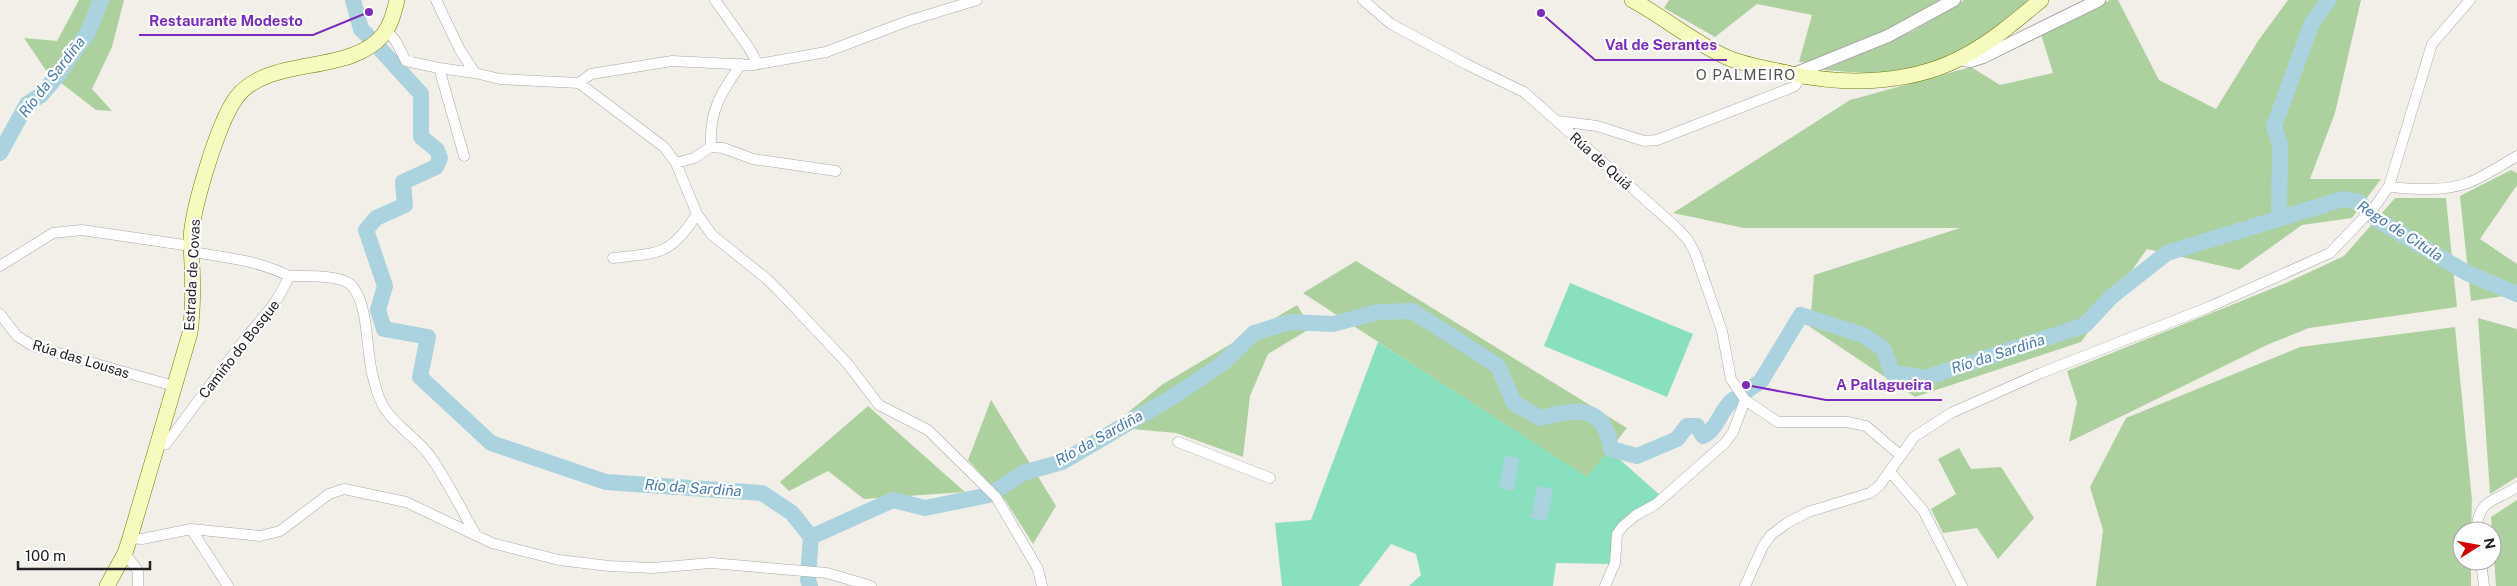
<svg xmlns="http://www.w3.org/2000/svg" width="2517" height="586" viewBox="0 0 2517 586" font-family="'Public Sans',sans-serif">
  <rect width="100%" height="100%" fill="#f2efe9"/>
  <path fill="#add19e" d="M79,0H124L112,47L92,89L112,111L96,110L47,72L24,38L57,41Z
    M1669,0H1948L1908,22L1815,63L1799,62L1812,15L1757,4L1715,37L1664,8Z
    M1964,0H2031C1996,29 1956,59 1910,70C1882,76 1851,72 1823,70L1913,31Z
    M2110,0H2118L2159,80L2216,109L2258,41L2288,0H2361L2335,113L2310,179H2381L2352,218L2302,225L2239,270L2147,249L2081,342L1915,397L1810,327L1814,275L1960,228H1744L1673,213L1850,100L1971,67L2000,85L2053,73L2041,34Z
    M2511,170L2517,173V185L2480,239L2517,264V294L2471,301L2460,196Z
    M2395,198H2446L2457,307L2309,328L2269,344L2069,442L2077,402L2067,371L2286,283L2344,256Z
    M1356,261L1627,428L1587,478L1303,293Z
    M1297,305L1311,328L1268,354L1250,396L1243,457L1176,433L1110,427L1163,384Z
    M2478,318L2517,329V477L2490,494Z
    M2455,327L2472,500L2471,531H2462V561H2471V586H2096L2103,530L2090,487L2126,418L2300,347Z
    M991,400L1056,506L1033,544L1005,500L968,460Z
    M868,406L965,492L864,499L828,471L789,491L780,482Z
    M1959,448L1971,469L2001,467L2034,518L1998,559L1977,528L1943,533L1931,509L1956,494L1938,459Z
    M2517,500V586H2496L2491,517Z"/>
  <path fill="#88e0be" d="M1570,283L1693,334L1667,397L1544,346Z
    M1378,342L1587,477L1609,450L1661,496L1624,520L1613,564L1556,563L1553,586H1409L1421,575L1416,554L1391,544L1359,586H1282L1275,523L1311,520Z"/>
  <path fill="#aad3df" d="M1505,456L1519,458L1514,491L1499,488Z
    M1537,486L1553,489L1547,521L1531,518Z"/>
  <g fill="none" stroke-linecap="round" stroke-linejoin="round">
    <path stroke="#aad3df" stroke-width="16" d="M353,0L361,29L367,35
      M381,50L421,94V137L437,150L440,158L436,167L403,182L405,205L376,218L366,230L385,286L378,310L384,329L428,337L420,377L491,443L606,482L762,493L792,513L811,537L893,500L925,508L989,495L1023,473L1062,462L1179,393L1223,363L1254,333L1290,322L1333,324L1378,312L1412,311L1498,366L1514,403L1540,418C1575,409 1605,403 1611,449L1637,456L1677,439L1687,426H1697L1703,436C1719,428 1720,409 1734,399
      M0,153L27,104L41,95L58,75L88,32L101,0
      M2279,217L2280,145L2274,126L2312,23L2329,0
      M1748,390L1761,381L1801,315L1863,335L1883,348L1892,373L1925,378L2085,325L2111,297L2167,253L2343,199L2359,202L2376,219L2467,273L2517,294
      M809,564L811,537
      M808,580L810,586"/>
    <g stroke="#a9a9a9" stroke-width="11">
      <path id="minor" d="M436,0L460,50L475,73L500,79L579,83L664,147L676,163L697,214L712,235L767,279L782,294L847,363L879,405L928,430L996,497L1038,569L1042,586
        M715,0L749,48L758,64
        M1363,0L1391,24L1466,64L1524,92L1676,227L1688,240L1695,253L1722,331L1731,379L1745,400L1778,422H1847L1866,426L1900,455
        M386,30L395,40L406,61L439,68L464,156
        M439,68L475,73
        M579,83L591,74L672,61L753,65L826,52L908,21L977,0
        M1558,121L1597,126L1644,141L1657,140L1788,89L1795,86L1801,76
        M711,147C709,110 721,93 741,64
        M676,163L694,158L711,147L723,148L753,159L836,171
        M2389,186C2400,189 2412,189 2424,189C2467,190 2481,177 2517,156
        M613,258C659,253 670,256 697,214
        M0,266L53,233L82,230L191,246
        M289,276C304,276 342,274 352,286C370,307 365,352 374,381C376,389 380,402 385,409C397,427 417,438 430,456C447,480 461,509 476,535
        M0,314L17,336L33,346L174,386
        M1178,442L1270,478
        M156,445L166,444C192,409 218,374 245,339C264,315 277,305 289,276C259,261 225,257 192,252
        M1890,472L1923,510L1962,586
        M191,529L228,586
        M2476,531C2479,498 2493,503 2517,487
        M130,538L142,539L191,529L260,536L280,531L329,494L344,489L406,502L492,543L559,560L609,566L653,568L711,563L827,573L871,586
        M125,553L138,571V586
        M2481,561L2484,586
        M1605,586L1615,563L1617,534L1623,526L1636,515L1656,504L1725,443L1733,432L1745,400
        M1745,586L1763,546L1771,535L1787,523L1808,512L1870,493L1879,486L1914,437L1951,413L2041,373L2209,307L2330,253L2376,205L2389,186L2432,44L2470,0"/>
    </g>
    <g stroke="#a9a9a9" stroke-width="14">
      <path id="tertiary" d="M1960,59L1970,61L1983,57L2099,0
        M1794,74L1888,36L1954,0"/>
    </g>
    <g stroke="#707d05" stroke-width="16">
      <path id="secondary" d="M1632,0C1664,17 1693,42 1726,57C1747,66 1770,69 1792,74C1849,86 1916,84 1968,54C1995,39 2018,19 2041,0
        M107,586L125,553L130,538L190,333C194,304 193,275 191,246C189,216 218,123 236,98C267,55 349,76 383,35C391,25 394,12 397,0"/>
    </g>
    <use href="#minor" stroke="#fff" stroke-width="10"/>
    <use href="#tertiary" stroke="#fff" stroke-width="12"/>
    <use href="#secondary" stroke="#f7fabf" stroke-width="15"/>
  </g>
  <g text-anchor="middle" stroke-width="4.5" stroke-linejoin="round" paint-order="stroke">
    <g font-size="14" fill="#222" stroke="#fff">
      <text transform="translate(1601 161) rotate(42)" y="5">Rúa de Quiá</text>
      <text transform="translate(192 275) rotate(-87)" y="5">Estrada de Covas</text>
      <text transform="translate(239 349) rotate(-52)" y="5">Camiño do Bosque</text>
      <text transform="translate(81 359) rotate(17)" y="5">Rúa das Lousas</text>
    </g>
    <g font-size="15" letter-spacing="1" fill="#555" stroke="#fff">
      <text x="1746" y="80">O PALMEIRO</text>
    </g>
    <g font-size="15" font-style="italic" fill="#4a7aab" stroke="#fff">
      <text transform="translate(52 77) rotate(-52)" y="5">Río da Sardiña</text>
      <text transform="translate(2400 231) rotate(33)" y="5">Rego de Citula</text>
      <text transform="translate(1998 354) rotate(-18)" y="5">Río da Sardiña</text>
      <text transform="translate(1099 438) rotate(-29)" y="5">Río da Sardiña</text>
      <text transform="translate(693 488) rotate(4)" y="5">Río da Sardiña</text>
    </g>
  </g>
  <path fill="none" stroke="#7b2cbf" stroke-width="2" d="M369 12L313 35H139M1541 13L1595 60H1727M1746 385L1826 400H1942"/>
  <g fill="#7b2cbf" stroke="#fff" stroke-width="2">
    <circle cx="369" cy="12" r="5"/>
    <circle cx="1541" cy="13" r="5"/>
    <circle cx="1746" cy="385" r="5"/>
  </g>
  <g font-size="15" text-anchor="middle" font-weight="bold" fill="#7b2cbf" stroke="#fff" stroke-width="4.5" stroke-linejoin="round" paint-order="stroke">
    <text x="226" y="26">Restaurante Modesto</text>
    <text x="1661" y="50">Val de Serantes</text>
    <text x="1884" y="390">A Pallagueira</text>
  </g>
  <g transform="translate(2477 546) rotate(79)"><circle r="24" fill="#ffffff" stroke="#a7a7a7"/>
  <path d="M0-4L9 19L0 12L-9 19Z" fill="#d40000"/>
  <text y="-8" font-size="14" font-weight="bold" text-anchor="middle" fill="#222222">N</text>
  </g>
  <path d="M18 561v8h132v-8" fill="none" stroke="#222222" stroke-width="2.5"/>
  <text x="25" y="561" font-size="15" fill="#222222" stroke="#ffffff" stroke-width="4" paint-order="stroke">100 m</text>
</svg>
